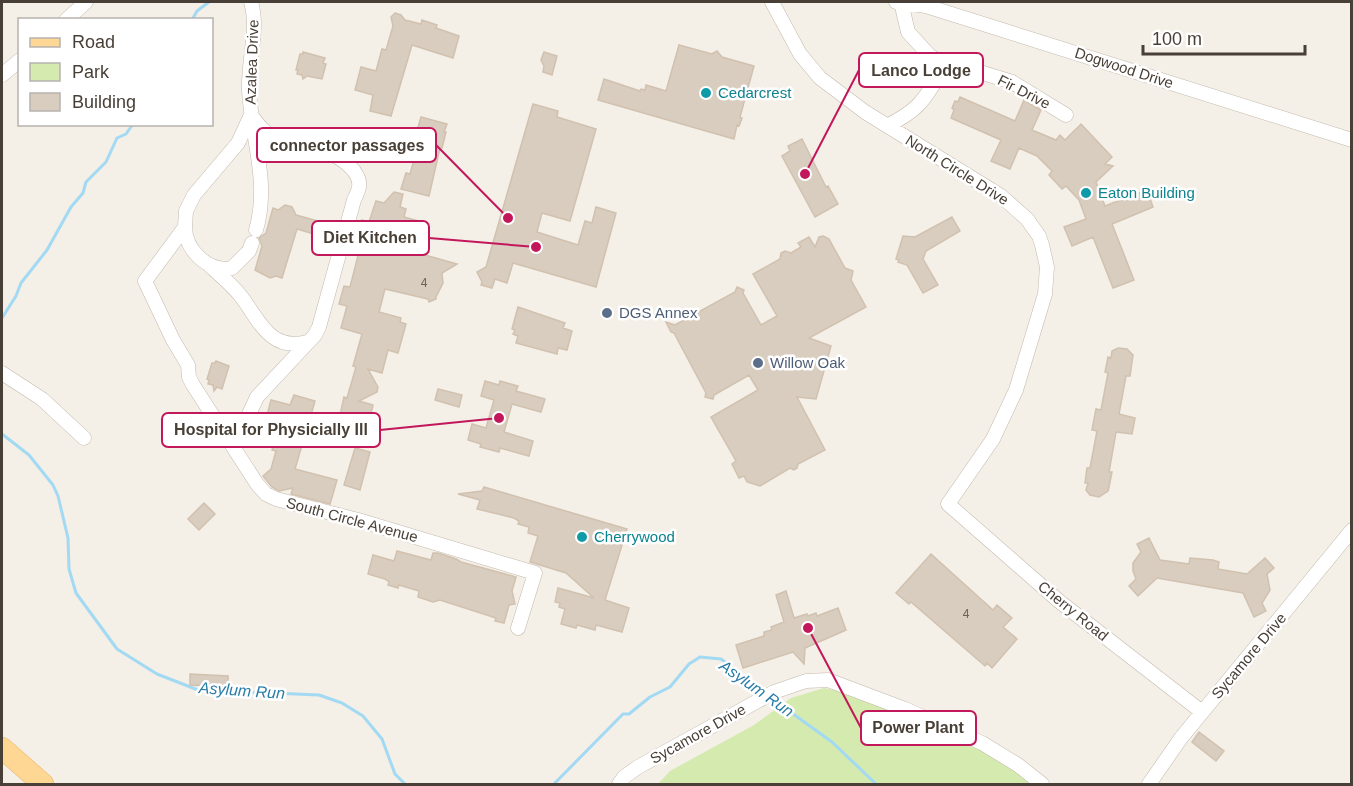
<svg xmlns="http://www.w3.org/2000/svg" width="1353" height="786" viewBox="0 0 1353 786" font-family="Helvetica,sans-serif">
  <rect width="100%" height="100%" fill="#f4efe7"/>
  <path fill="#d4eaaf" d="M824,688L843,692L978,747L1008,764L1035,784H658L670,771L754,725L791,698Z"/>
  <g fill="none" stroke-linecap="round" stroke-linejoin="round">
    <path stroke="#a2d9f3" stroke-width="3" d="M192,20L197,11L209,2
      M2,318L16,296L21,283L47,250L71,207L83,193L86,182L106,162L117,138L126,134L133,124
      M2,434L29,455L53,485L58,496L68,538L69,569L76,593L117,649L157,674L198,690L319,695L342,703L363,716L382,739L395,774L405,784
      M771,698L832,742L876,784
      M554,784L618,719L623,714H629L650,697L670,687L689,664L700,657L721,659L764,692"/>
  </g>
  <path fill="#d9cdbf" stroke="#d1c1af" stroke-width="1.5" d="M395,13L401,15L405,20L421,24L422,20L437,25L436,28L459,36L453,58L412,45L391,116L370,111L373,95L355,90L361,67L376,71L382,49L386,50L393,26L391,17Z
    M679,45L712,54L717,51L722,57L754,66L740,117L742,118L739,126L737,125L734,139L598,100L604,79L640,91L641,89L645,90L646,85L666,91Z
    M303,52L325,58L323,63L326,64L322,79L307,76L303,79L302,75L297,74L298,70H296L300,54H303Z
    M544,52L557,56L552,75L543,72L544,66L541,60Z
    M960,97L1015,121L1024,100L1041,110L1032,130L1056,140L1060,135L1065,140L1081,124L1112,157L1105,164L1113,166L1096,182L1105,206L1147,190L1153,207L1112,224L1134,280L1113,288L1093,237L1072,246L1064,227L1086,219L1079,200L1066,186L1062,189L1049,175L1052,171L1037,156L1019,148L1010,169L991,161L1001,140L951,118L954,110L952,108L955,101L958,102Z
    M533,104L558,111L557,117L596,129L570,221L542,213L537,232L578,245L585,221L592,223L596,207L616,213L596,287L513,263L507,283L495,279L492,288L481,285L482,282L477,272L486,267Z
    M421,117L447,124L444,132H446L442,148H440L429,196L401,189L406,173L410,174L419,142L414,141Z
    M802,139L826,187L828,186L838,204L815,217L782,156L790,151L788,146Z
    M394,192L403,194L400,207L406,209L404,217L426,223L418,253L457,264L442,273L443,283L436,297V299L429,302L428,299L385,289L379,312L401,318L400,322L406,324L398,353L388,350L382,373L368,369L378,387L377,392L359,401L373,405L369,421L364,420V422L340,415L344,397L347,398L356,367L353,366L362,334L341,328L347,306L339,304L344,286L350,287L362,240L357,239L362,220L369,222L376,201L384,203Z
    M285,205L292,207L296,215L318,221L314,234L297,229L282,278L276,276L270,278L255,270L262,246L259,238L266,233L273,208L278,210Z
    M952,217L960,231L926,251L923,259L938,285L923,293L907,265L898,262L899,260L896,259L903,236L915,237Z
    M823,236L829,239L845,268L853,271L851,280L866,307L809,338L831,346L816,399L797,397L825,450L798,464L797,468L794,470L790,468L760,486L747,482L744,476L739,478L732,464L736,461L711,417L758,390L749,375L714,395L713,399L705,397L706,393L674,333L671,332L666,322L675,325L735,292L737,287L744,290L743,293L761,325L777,316L753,274L780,259L781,253L785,251L791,253L801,247L798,243L809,237L815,247L819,237Z
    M518,307L565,323L563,328L572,331L567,350L558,348L557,354L516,343L518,336L513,334L515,330L512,329Z
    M1118,348L1127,349L1133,355L1130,376H1126L1119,414L1135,418L1132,434L1116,432L1109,472H1112L1109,487L1108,491L1099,497L1090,495L1086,490L1088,483H1085L1087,468H1090L1097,431L1092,430L1096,409L1101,410L1108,373L1105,372L1108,357L1111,358L1112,351Z
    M216,361L229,366L222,389L217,387L214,391L213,385L208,384L209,380L207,379L212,363H215Z
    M485,381L499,385L500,381L518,386L516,391L545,399L541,412L512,404L504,432L533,441L529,456L500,448L499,452L480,447L481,444L468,440L472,424L486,428L494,400L481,396Z
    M438,389L462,395L459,407L435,400Z
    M294,395L315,401L295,469L337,480L330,504L291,494L293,488L279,491L272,487L263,476L271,469L276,451L272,450L279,427L265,423L271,400L290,405Z
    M355,448L370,452L360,490L344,485Z
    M484,487L627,529L605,600L629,608L622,632L596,625L595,630L577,625L576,628L561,624L565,609L559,607L560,603L555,602L558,588L594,598L566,573L530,562L538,536L528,533L529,527L518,524L519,521L514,518L477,509L480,500L458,494L482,491Z
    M204,503L215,514L199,530L188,519Z
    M1149,538L1160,560L1189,564L1190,558L1213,560L1219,562L1218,569L1247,574L1265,558L1274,568L1267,574L1270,590L1262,603L1266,611L1254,617L1243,593L1157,578L1138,596L1129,586L1136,579L1133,571V563L1141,552L1137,544Z
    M397,551L431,560L433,553H438L456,559L461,562L516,577L512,591L515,604L509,605L504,623L495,621L496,618L440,600L433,602L418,597L419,591L399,585L398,588L388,585L389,582L385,579L368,574L373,555L394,561Z
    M931,554L993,610L997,605L1012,618L1003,627L1017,639L992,668L987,663L985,666L911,602L909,604L896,593Z
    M786,591L794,618L807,614L808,616L816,613L817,616L838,608L846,630L805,648L804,664L793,652L743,668L736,645L764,636V632L772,630L771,627L784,622L776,595Z
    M190,674L228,676V687L190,685Z
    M1199,732L1224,751L1216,761L1192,742Z"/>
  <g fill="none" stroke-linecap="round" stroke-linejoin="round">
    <g stroke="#c3b9ac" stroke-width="15">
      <path id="street" d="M251,2C259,29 248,60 249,89C251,137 270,182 256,230
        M772,2L800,54L820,78L865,112L1001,196L1027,219L1039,236L1042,245L1047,267L1045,294L1016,390L993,439L948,504L1060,602L1202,712
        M896,2L926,6L1352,140
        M901,2L908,32L929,55L945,66L967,68L1012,82L1066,115
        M66,20L86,2
        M2,75L20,60
        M251,115L238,143L194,195L186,211L185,227L145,281L173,340L188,365L189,377L193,385L257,484L266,494L276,499L358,520L535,573L518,628
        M887,126C924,107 924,98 945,66
        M185,227C185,250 209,273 232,268L249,251L252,243
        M209,265C219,274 231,284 240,295C259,319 269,352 307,342
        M2,373L42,399L84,438
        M234,447L257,397L315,335L319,327L354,200C360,188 362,182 354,171C332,144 305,153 278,140C266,135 259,126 251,115
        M619,784L624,777L638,767L774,692L806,681L828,680L905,709L982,743L1018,765L1042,784
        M1149,784L1181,738L1352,530"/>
    </g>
    <g stroke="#e8b362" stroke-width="22">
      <path id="primary" d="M2,748L43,784"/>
    </g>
    <use href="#street" stroke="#fff" stroke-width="14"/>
    <use href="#primary" stroke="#ffd795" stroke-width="21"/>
  </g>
  <g fill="#0f9aa8" stroke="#fff" stroke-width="2">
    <circle cx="706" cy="93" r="6"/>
    <circle cx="1086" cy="193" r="6"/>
    <circle cx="582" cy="537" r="6"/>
  </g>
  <g fill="#5c6f8a" stroke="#fff" stroke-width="2">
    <circle cx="607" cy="313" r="6"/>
    <circle cx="758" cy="363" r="6"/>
  </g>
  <g text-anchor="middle" stroke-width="5" stroke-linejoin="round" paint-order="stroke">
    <g font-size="12" fill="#6c6258">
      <text x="424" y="287">4</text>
      <text x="966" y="618">4</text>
    </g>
    <g font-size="15" fill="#483f36" stroke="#fff">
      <text transform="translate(252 62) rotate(-88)" y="5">Azalea Drive</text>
      <text transform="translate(1124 68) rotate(18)" y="5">Dogwood Drive</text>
      <text transform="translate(1024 92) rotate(27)" y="5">Fir Drive</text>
      <text transform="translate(957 170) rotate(32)" y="5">North Circle Drive</text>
      <text transform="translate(352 520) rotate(15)" y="5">South Circle Avenue</text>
      <text transform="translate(1073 611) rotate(39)" y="5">Cherry Road</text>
      <text transform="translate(1249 656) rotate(-50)" y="5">Sycamore Drive</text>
      <text transform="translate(698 734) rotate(-29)" y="5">Sycamore Drive</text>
    </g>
    <g font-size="15" fill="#0d838f" stroke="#fff" text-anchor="start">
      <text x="718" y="98">Cedarcrest</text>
      <text x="1098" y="198">Eaton Building</text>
      <text x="594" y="542">Cherrywood</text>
    </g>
    <g font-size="15" fill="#4e5e75" stroke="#fff" text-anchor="start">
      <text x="619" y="318">DGS Annex</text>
      <text x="770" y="368">Willow Oak</text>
    </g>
    <g font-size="16" font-style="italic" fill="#287da7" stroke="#fff">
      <text transform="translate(757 688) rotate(35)" y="6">Asylum Run</text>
      <text transform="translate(242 690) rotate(4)" y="6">Asylum Run</text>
    </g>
  </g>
  <path fill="none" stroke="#c2185b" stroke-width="2" d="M805 174L859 70M508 218L436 145M536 247L429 238M499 418L380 430M808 628L861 728"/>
  <g fill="#c2185b" stroke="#fff" stroke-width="2">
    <circle cx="805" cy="174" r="6"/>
    <circle cx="508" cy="218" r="6"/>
    <circle cx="536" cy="247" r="6"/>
    <circle cx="499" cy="418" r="6"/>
    <circle cx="808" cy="628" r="6"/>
  </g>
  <g fill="#fff" stroke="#c2185b" stroke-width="2">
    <rect x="859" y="53" width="124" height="34" rx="6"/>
    <rect x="257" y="128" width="179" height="34" rx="6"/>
    <rect x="312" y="221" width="117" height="34" rx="6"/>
    <rect x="162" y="413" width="218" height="34" rx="6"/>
    <rect x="861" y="711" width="115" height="34" rx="6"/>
  </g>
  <g font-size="16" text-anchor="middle" font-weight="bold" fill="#483f36">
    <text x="921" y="76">Lanco Lodge</text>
    <text x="347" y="151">connector passages</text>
    <text x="370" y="243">Diet Kitchen</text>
    <text x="271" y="435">Hospital for Physicially Ill</text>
    <text x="918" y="733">Power Plant</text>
  </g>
  <rect width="1353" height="786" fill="none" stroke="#483f36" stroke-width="6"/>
  <rect x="18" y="18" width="195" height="108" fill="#ffffff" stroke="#b6b2af" stroke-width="1.5"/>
  <rect x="30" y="38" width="30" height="9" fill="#ffd795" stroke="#b6b2af" stroke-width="1.5"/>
  <text x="72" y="48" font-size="18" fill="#483f36">Road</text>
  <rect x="30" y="63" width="30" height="18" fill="#d4eaaf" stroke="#b6b2af" stroke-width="1.5"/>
  <text x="72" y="78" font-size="18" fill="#483f36">Park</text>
  <rect x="30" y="93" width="30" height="18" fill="#d9cdbf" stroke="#b6b2af" stroke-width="1.5"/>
  <text x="72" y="108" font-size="18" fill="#483f36">Building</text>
  <path d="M1143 45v9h162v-9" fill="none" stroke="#483f36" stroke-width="3"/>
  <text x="1152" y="45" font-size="18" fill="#483f36" stroke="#ffffff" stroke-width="4.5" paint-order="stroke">100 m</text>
</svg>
